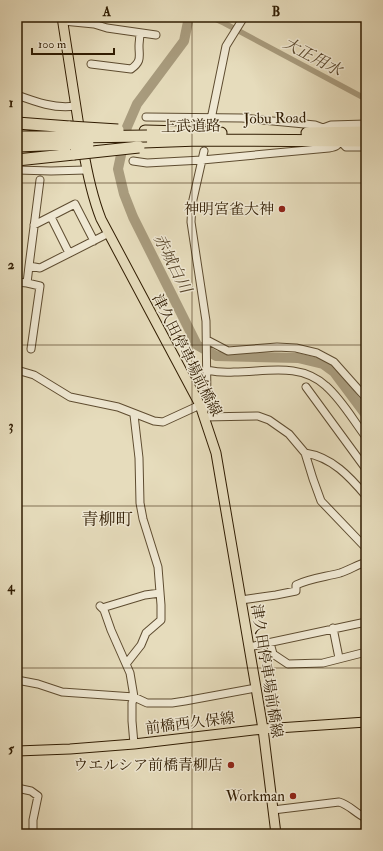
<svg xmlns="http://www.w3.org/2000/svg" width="383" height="851" viewBox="0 0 383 851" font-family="'IM FELL Double Pica','Noto Serif JP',serif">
  <rect width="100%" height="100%" fill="#e6dcbc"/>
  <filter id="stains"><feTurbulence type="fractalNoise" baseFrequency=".005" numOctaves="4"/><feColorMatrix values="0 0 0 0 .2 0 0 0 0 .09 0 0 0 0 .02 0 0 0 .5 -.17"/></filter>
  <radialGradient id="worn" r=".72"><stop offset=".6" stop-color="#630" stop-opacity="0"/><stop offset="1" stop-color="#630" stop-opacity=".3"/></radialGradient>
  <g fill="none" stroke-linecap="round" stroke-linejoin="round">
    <path stroke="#a89b7d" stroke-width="5.5" d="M203,17L213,18L224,23L366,99"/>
    <path stroke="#a89b7d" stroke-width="10" d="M189,17L184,41L137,104L127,127L118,169L124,194L133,217L197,345L216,356L298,358L323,364L334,372L366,415"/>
    <g stroke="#5e4c30" stroke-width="9">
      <path id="minor" d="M63,21L94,24L107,28L156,35
        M91,64L131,69C142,61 139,57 139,46C139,42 140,37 140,33
        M17,95C36,102 55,109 75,106
        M146,117L242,118L315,125L323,128L327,133
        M210,124L226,46L244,17
        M323,128L331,125L366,124
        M340,141L346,147H366
        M133,161L147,163L202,160L329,148C335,147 339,146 340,139
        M17,170L51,171L86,170
        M40,180L29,266L40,268L109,233
        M51,217L69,253
        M34,225L75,204L94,241
        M29,266L27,283L40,286L31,349
        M17,282L27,283
        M207,340L228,351L277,347L296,348L317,353L334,362L366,398
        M17,370L34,375L70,397L118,407L154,421L163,422L200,405
        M206,370C216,372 225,373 234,372C266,372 300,362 326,386C342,400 353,420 366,437
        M306,387L366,469
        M203,415L207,399L206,321L191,222L192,204L204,151
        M204,417L258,416L269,420L289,434L305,453C332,457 350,477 366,496
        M305,453L313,479L321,501L366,548
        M241,600L276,595L296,591V585C311,578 325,577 340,573C349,570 357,565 366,562
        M100,606L104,610L111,630L126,664
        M102,608L145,595L160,593
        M333,628L339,658
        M270,643L273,654L288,664L323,663L366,652
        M249,647L366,622
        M17,680L38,684L62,692L134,697L147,703H172L185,701L256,688
        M134,744L132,721V703L134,697L130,673L126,664L141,645L146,633L161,620V605L158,567L143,519L140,503L139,458L134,415
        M17,788L31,791L38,796L33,820V834
        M273,810L339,802C350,805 356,814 366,818"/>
    </g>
    <g stroke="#301c02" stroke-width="11">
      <path id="major" d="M62,17L80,133
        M83,148C87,172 92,196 101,219L200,405L216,453L263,729L276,834
        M17,751L70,749L134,744L263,729L366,722"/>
    </g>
    <g stroke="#301c02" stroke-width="13">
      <path id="highway" d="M17,123L70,127
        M145,131L221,133
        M307,133L366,132
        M17,137H71
        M143,142L199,140L366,141
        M17,146L70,144
        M17,160L74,154"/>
    </g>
    <use href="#minor" stroke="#efe8d3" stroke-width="7"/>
    <use href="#major" stroke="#e6dcbc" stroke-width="9"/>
    <use href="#highway" stroke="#e6dcbc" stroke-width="11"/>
    <g stroke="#301c02" stroke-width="13" stroke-linecap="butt">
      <path id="highway-bridge" d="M70,127L118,130
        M71,137L147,136
        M70,144H88
        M74,154L139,147"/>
    </g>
    <use href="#highway-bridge" stroke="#e6dcbc" stroke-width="11"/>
  </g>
  <path fill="none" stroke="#301c02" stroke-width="1" stroke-opacity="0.55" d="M192,17V834M17,183H366M17,345H366M17,506H366M17,668H366"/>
  <g fill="#8f2418" stroke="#efe8d3" stroke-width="1.5">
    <circle cx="282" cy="209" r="4"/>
    <circle cx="231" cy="765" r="4"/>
    <circle cx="293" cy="796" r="4"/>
  </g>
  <g text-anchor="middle" stroke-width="3" stroke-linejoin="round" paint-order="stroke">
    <g font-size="15" fill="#301c02" stroke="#efe8d3">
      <text transform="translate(275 118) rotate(-1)" y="5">Jobu Road</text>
      <text transform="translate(191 126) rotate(-1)" y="5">上武道路</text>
      <text transform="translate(187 355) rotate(63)" y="5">津久田停車場前橋線</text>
      <text transform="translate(267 671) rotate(81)" y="5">津久田停車場前橋線</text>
      <text transform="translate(190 723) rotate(-7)" y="5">前橋西久保線</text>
    </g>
    <g font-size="15" fill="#301c02" stroke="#efe8d3" text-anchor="end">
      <text x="274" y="214">神明宮雀大神</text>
      <text x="223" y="770">ウエルシア前橋青柳店</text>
      <text x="285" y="801">Workman</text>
    </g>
    <g font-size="16" font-style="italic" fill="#5a482d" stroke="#efe8d3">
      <text transform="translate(313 56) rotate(28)" y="6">大正用水</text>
      <text transform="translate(173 263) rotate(63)" y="6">赤城白川</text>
    </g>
    <g font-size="17" fill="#301c02" stroke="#efe8d3">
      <text x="107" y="525">青柳町</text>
    </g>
  </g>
  <rect width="383" height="851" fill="none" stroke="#e6dcbc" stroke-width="44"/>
  <path d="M32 48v6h82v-6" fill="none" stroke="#301c02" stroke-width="2"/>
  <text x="38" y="48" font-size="12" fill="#301c02" stroke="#efe8d3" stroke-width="3" paint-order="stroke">100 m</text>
  <rect x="22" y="22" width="339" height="807" fill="none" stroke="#301c02" stroke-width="1.5"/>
  <g font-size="13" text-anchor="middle" font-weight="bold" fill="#301c02">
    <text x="107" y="16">A</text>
    <text x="276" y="16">B</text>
    <text x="11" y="107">1</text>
    <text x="11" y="269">2</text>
    <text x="11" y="430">3</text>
    <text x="11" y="591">4</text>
    <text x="11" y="753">5</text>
  </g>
  <rect width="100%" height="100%" filter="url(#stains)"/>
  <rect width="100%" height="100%" fill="url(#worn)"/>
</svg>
